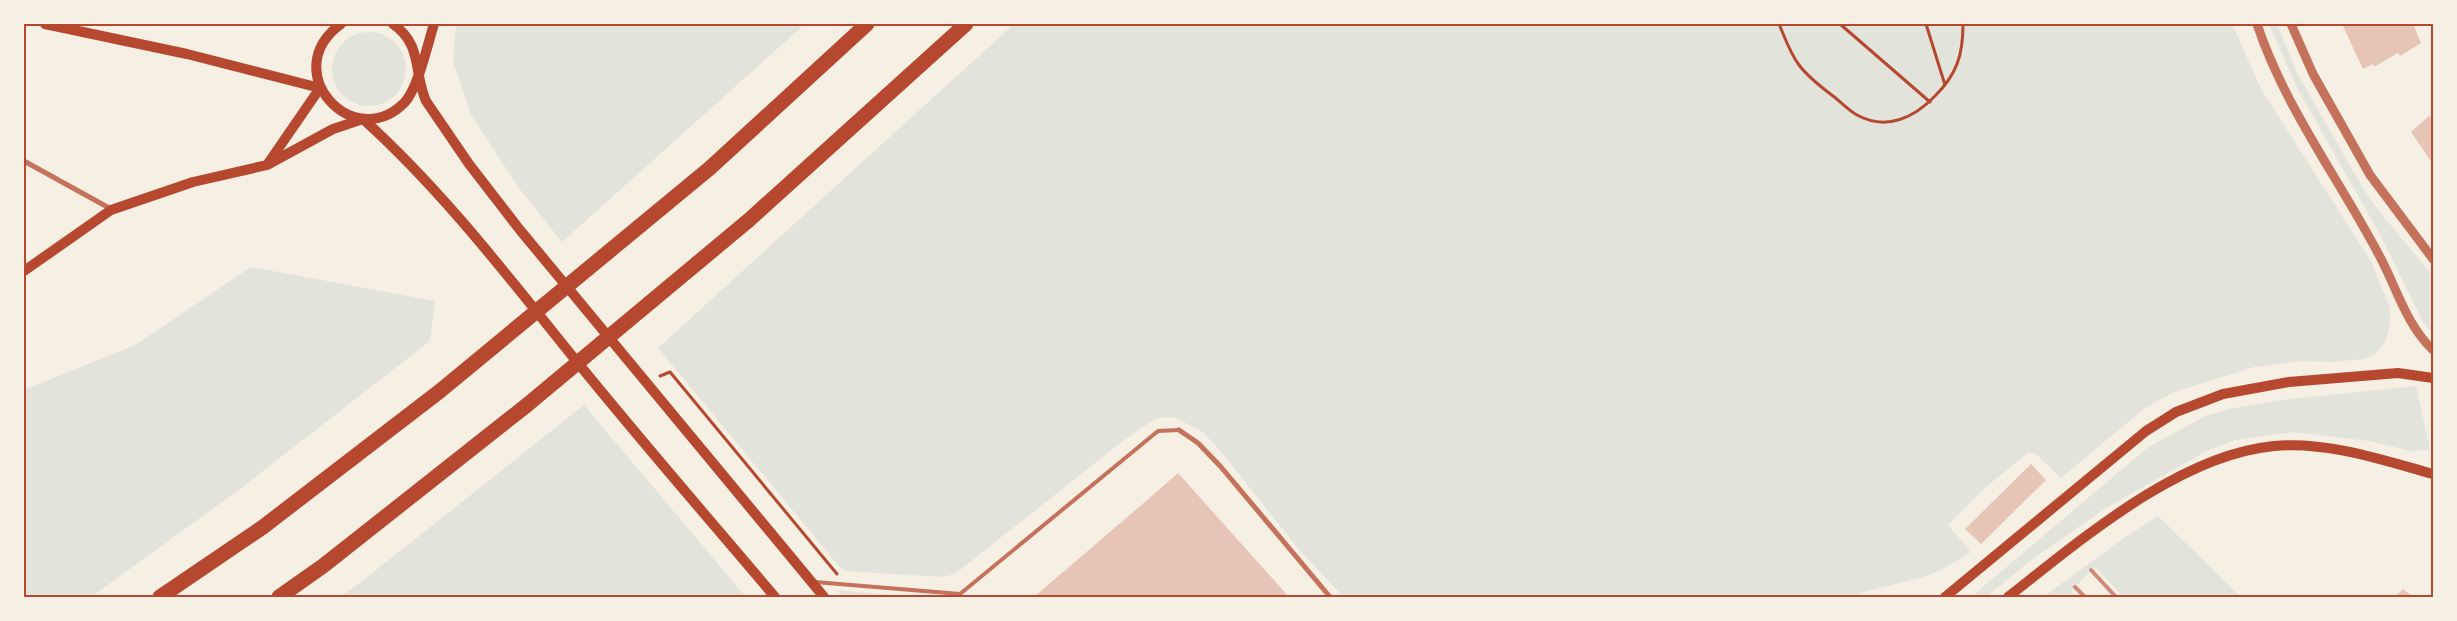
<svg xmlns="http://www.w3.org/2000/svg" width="2457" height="621" viewBox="0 0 2457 621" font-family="'Sofia Sans Condensed',sans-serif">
  <rect width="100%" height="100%" fill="#f6efe4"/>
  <path fill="#e2e4dc" d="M456,24H805L562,242L519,188L471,115L453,62Z
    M1014,24H2232L2261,89L2372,263L2390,308V323L2386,341L2376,354L2364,359L2331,362L2301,361L2254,367L2174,392L2145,408L2061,478L2036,454L2029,452L1986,487L1948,525L1968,548L1970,553L1939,571L1920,578L1860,593L1855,597H1344L1300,551L1222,453L1204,433L1176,418L1165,417L1155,419L1124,440L955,574L943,577L846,571L839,566L658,348Z
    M2269,24H2277L2297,73L2363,188L2374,205L2433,276V333L2424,324L2381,236L2297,88Z
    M332 69a37 37 0 1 1 74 0a37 37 0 1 1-74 0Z
    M251,267L435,301L430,341L236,492L91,597H24V390L135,345Z
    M2416,386L2430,450L2411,451L2369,441L2293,432L2235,440L2205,452L2106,508L2030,561L1986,597H1971L2147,448L2205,416L2234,408L2281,400Z
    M584,405L746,597H340L361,582Z
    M2158,516L2241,597H2124L2095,567L2071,591L2077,597H2043L2124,538Z
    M836,590L915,597H842Z"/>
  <path fill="#e6c5b7" d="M2342,24H2413L2421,43L2400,56L2398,53L2374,67L2373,64L2363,69Z
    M2429,116L2431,118L2433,116V164L2411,132Z
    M2031,464L2046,480L1981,544L1965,529Z
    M1178,473L1289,597H1034L1146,501Z
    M2403,589L2413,597H2395Z"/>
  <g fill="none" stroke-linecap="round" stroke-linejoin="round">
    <path stroke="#b5482f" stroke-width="3" d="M1779,24C1785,38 1790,53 1799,65C1808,77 1821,87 1833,96C1841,102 1848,110 1857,115C1886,131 1914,118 1935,96C1957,74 1963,55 1963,24
      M1840,24L1930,102
      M1926,24L1945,85
      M660,376L670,372L837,574"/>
    <path stroke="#c5725c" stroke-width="4" d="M2433,487V511
      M815,582L960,594L1158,431L1179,430"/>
    <path stroke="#c5725c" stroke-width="5" d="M24,161L111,209
      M1179,430L1198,443L1221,467L1330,597"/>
    <path stroke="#c5725c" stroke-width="9" d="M2257,24C2284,106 2339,179 2379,255C2396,286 2406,325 2433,350
      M2291,24L2313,74L2370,175L2433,259"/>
    <path stroke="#b5482f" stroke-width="10" d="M45,24L187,54L320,88
      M341,24C276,71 354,155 405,102C418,88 428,43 434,24
      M393,24C423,45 413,71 426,101L469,164L520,230L824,597
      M320,88L267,165L333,129L363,119
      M363,119C443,191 510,279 578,363C642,442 709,519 775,597
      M24,271L111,210L193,182L267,165
      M1945,597L2146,431L2176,412L2223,394L2289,382L2398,373L2433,378
      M2008,597C2081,540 2179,455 2274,446C2327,441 2383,460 2433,474"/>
    <path stroke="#b5482f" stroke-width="15" d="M160,597L263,527L440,391L710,168L867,24
      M279,597L323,566L527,405L749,220L966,24"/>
    <path stroke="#cf8b77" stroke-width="4" d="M2091,570L2116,597
      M2075,587L2085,597"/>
  </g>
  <rect width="2457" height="621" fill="none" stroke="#f6efe4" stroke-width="50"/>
  <rect x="25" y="25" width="2407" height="571" fill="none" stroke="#b5482f" stroke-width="2"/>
</svg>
